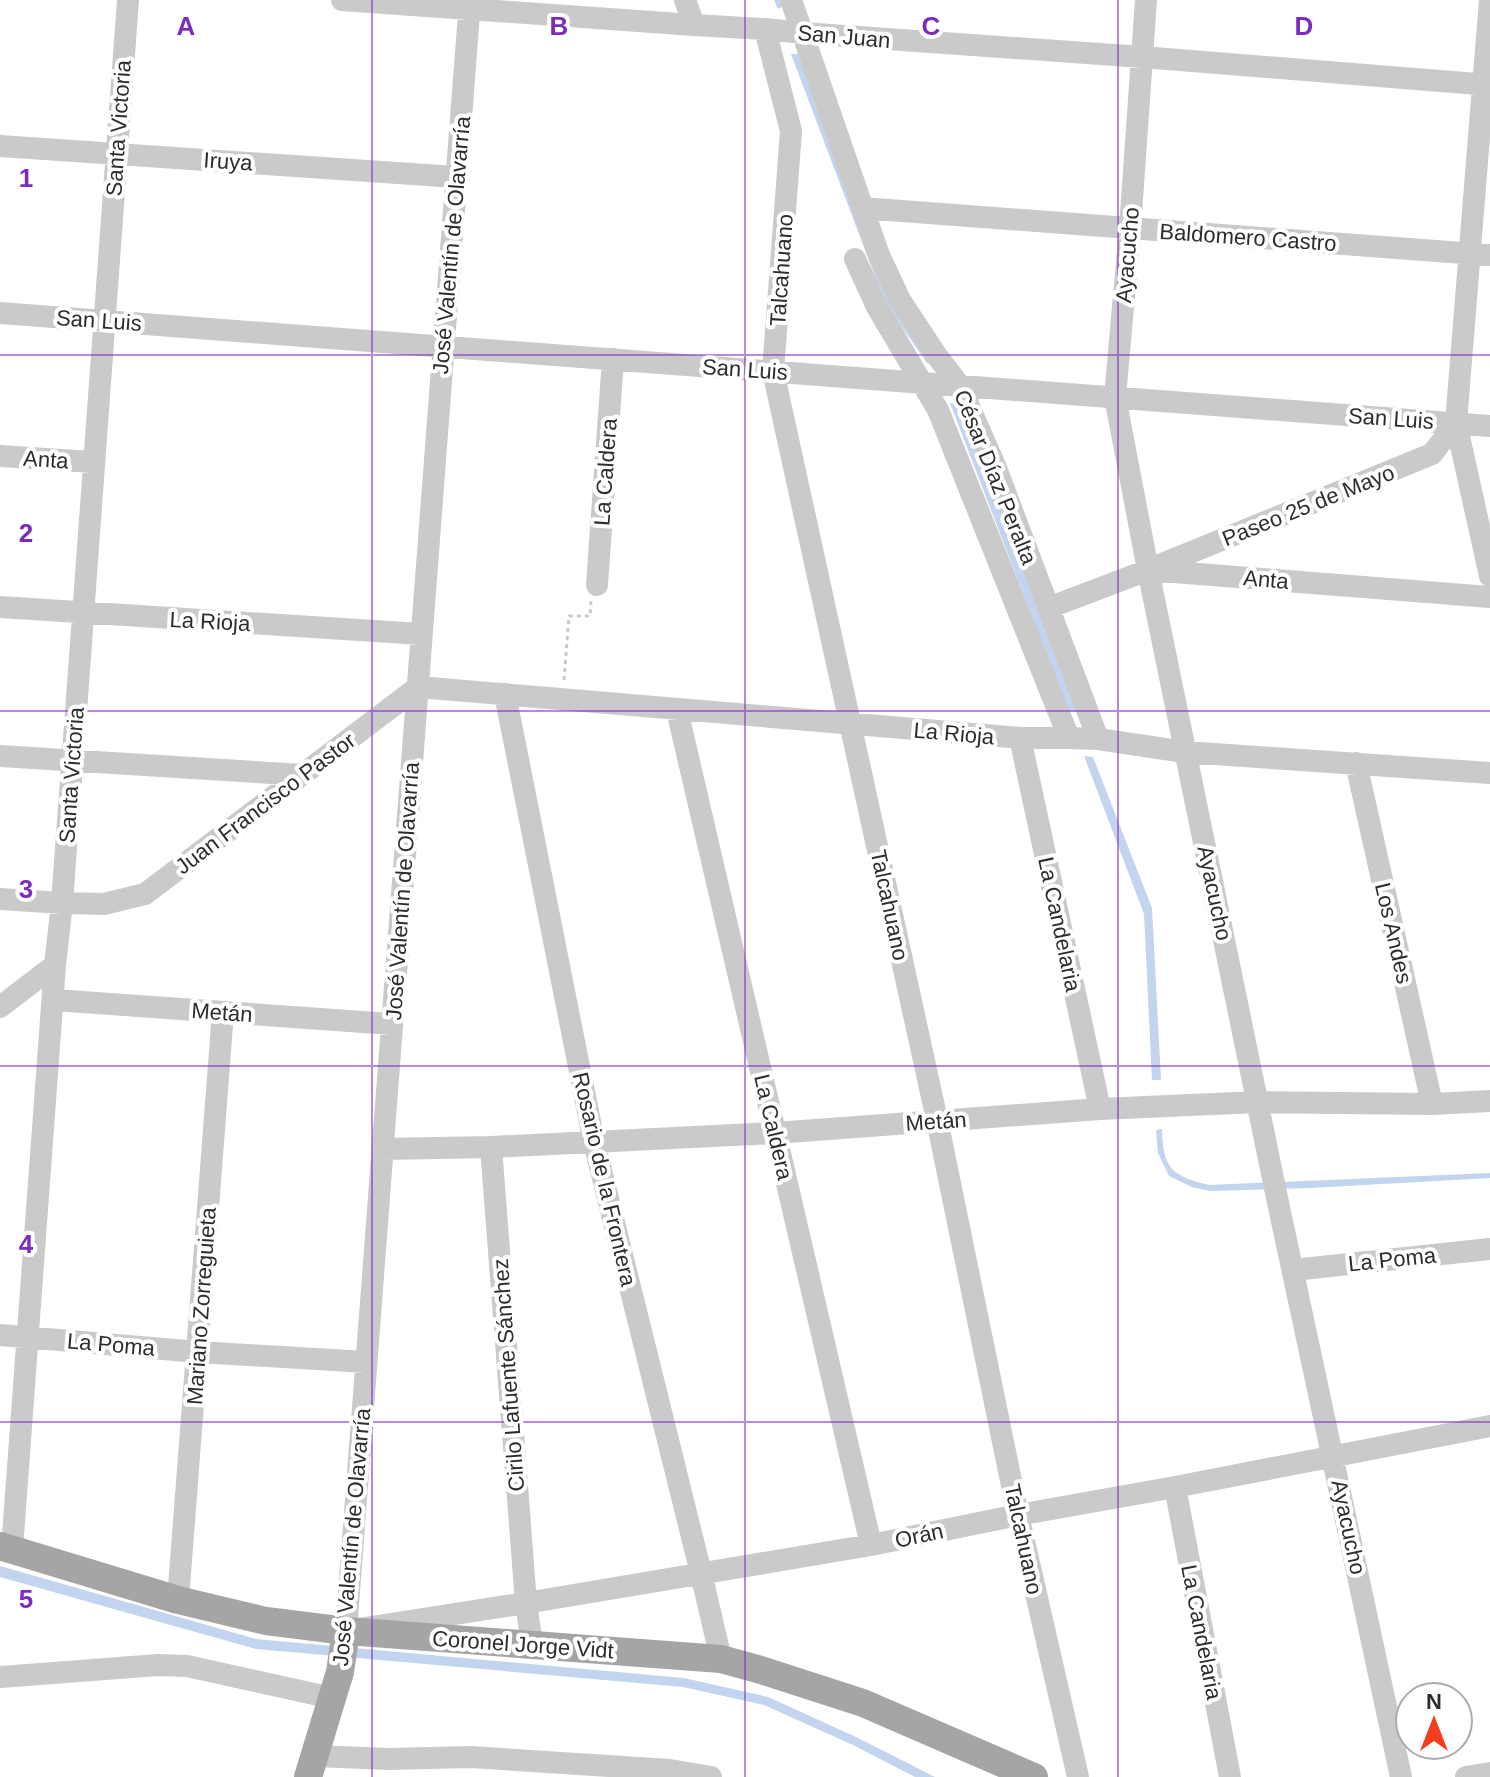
<svg xmlns="http://www.w3.org/2000/svg" width="1490" height="1777" viewBox="0 0 1490 1777" font-family="Helvetica,sans-serif">
  <rect width="100%" height="100%" fill="#fff"/>
  <path fill="#c3d4ee" d="M791,54H798L892,297L937,363H927L885,303Z
    M950,403H959L1078,712L1068,711Z
    M1084,756L1093,757L1152,908L1161,1080H1152L1144,914Z
    M1162,1129C1163,1169 1172,1176 1209,1185L1490,1173V1178L1310,1188L1210,1191L1192,1187L1169,1176L1158,1153L1156,1130Z
    M0,1566L256,1639L684,1678L768,1697L856,1737L935,1777H915L853,1745L764,1705L683,1687L256,1649L0,1577Z"/>
  <g fill="none" stroke-linecap="round" stroke-linejoin="round">
    <path stroke="#c3d4ee" stroke-width="5" d="M777,0L779,6"/>
    <path stroke="#cacaca" stroke-width="3" stroke-dasharray="4 4" stroke-linecap="butt" d="M564,680L569,616H590L591,600"/>
    <path stroke="#cacaca" stroke-width="22" d="M342,0L694,25L765,29L803,33L1142,57L1490,85
      M470,0L346,1631L526,1603L871,1545L1018,1515L1175,1487L1490,1426
      M685,0L694,25
      M791,0L879,255L900,300L937,356L960,386L996,468L1098,739
      M1146,0L1130,228L1115,397L1148,570L1277,1198L1401,1777
      M1490,0L1456,423L1490,576
      M765,29L791,131L773,371L937,1120L1018,1515L1078,1777
      M0,146L456,177
      M862,208L1490,255
      M855,259L877,307L938,410L1069,738
      M0,313L1490,426
      M0,456L92,462
      M1155,567L1432,454L1456,423
      M597,585L613,359
      M0,607L421,634
      M1048,608L1148,570L1490,597
      M418,687L1020,738H1069L1098,739L1185,752L1490,773
      M505,694L594,1142L701,1573L721,1659
      M677,710L871,1545
      M1020,738L1100,1109
      M0,756L303,775
      M1356,763L1432,1104
      M0,899L62,903L104,904L145,894L418,687
      M54,1000L391,1024
      M0,1007L55,965
      M491,1147L526,1603L532,1644
      M383,1149L491,1147L775,1133L1100,1109L1259,1102L1432,1104L1490,1101
      M1293,1270L1490,1249
      M0,1335L198,1352L366,1362
      M1175,1487L1230,1777
      M12,1549L55,965L62,903C83,602 105,301 128,0
      M178,1600L223,1012
      M0,1677L158,1665L187,1666L332,1698
      M314,1756L389,1759L471,1757L670,1770L711,1777
      M1466,1777L1490,1773"/>
    <path stroke="#a5a5a5" stroke-width="28" d="M0,1546L178,1600L266,1621L346,1631L721,1659L761,1670L863,1703L1034,1777
      M308,1777L340,1672L346,1631"/>
  </g>
  <path fill="none" stroke="#7b2cbf" stroke-width="2" stroke-opacity="0.55" d="M372,0V1777M745,0V1777M1118,0V1777M0,355H1490M0,711H1490M0,1066H1490M0,1422H1490"/>
  <g text-anchor="middle" stroke-width="8" stroke-linejoin="round" paint-order="stroke">
    <g font-size="22" fill="#2d2d2d" stroke="#fff">
      <text transform="translate(844 36) rotate(5)" y="8">San Juan</text>
      <text transform="translate(118 128) rotate(-86)" y="8">Santa Victoria</text>
      <text transform="translate(228 161) rotate(4)" y="8">Iruya</text>
      <text transform="translate(1248 237) rotate(4)" y="8">Baldomero Castro</text>
      <text transform="translate(451 245) rotate(-85)" y="8">José Valentín de Olavarría</text>
      <text transform="translate(1127 255) rotate(-85)" y="8">Ayacucho</text>
      <text transform="translate(781 270) rotate(-86)" y="8">Talcahuano</text>
      <text transform="translate(99 320) rotate(4)" y="8">San Luis</text>
      <text transform="translate(745 369) rotate(4)" y="8">San Luis</text>
      <text transform="translate(1391 418) rotate(4)" y="8">San Luis</text>
      <text transform="translate(46 459) rotate(4)" y="8">Anta</text>
      <text transform="translate(605 472) rotate(-86)" y="8">La Caldera</text>
      <text transform="translate(996 477) rotate(68)" y="8">César Díaz Peralta</text>
      <text transform="translate(1308 505) rotate(-22)" y="8">Paseo 25 de Mayo</text>
      <text transform="translate(1266 579) rotate(5)" y="8">Anta</text>
      <text transform="translate(210 621) rotate(3)" y="8">La Rioja</text>
      <text transform="translate(954 733) rotate(5)" y="8">La Rioja</text>
      <text transform="translate(71 775) rotate(-86)" y="8">Santa Victoria</text>
      <text transform="translate(265 803) rotate(-37)" y="8">Juan Francisco Pastor</text>
      <text transform="translate(402 891) rotate(-86)" y="8">José Valentín de Olavarría</text>
      <text transform="translate(1215 893) rotate(78)" y="8">Ayacucho</text>
      <text transform="translate(890 905) rotate(78)" y="8">Talcahuano</text>
      <text transform="translate(1060 924) rotate(78)" y="8">La Candelaria</text>
      <text transform="translate(1394 933) rotate(77)" y="8">Los Andes</text>
      <text transform="translate(222 1012) rotate(4)" y="8">Metán</text>
      <text transform="translate(936 1121) rotate(-4)" y="8">Metán</text>
      <text transform="translate(774 1127) rotate(77)" y="8">La Caldera</text>
      <text transform="translate(605 1179) rotate(77)" y="8">Rosario de la Frontera</text>
      <text transform="translate(1392 1259) rotate(-6)" y="8">La Poma</text>
      <text transform="translate(201 1306) rotate(-86)" y="8">Mariano Zorreguieta</text>
      <text transform="translate(111 1344) rotate(5)" y="8">La Poma</text>
      <text transform="translate(508 1375) rotate(-94)" y="8">Cirilo Lafuente Sánchez</text>
      <text transform="translate(1349 1527) rotate(78)" y="8">Ayacucho</text>
      <text transform="translate(919 1535) rotate(-12)" y="8">Orán</text>
      <text transform="translate(351 1537) rotate(-85)" y="8">José Valentín de Olavarría</text>
      <text transform="translate(1024 1539) rotate(78)" y="8">Talcahuano</text>
      <text transform="translate(1202 1632) rotate(79)" y="8">La Candelaria</text>
      <text transform="translate(523 1644) rotate(4)" y="8">Coronel Jorge Vidt</text>
    </g>
  </g>
  <g font-size="26" text-anchor="middle" font-weight="bold" fill="#7b2cbf" stroke="#fff" stroke-width="8" stroke-linejoin="round" paint-order="stroke">
    <text x="186" y="35">A</text>
    <text x="559" y="35">B</text>
    <text x="931" y="35">C</text>
    <text x="1304" y="35">D</text>
    <text x="26" y="187">1</text>
    <text x="26" y="542">2</text>
    <text x="26" y="898">3</text>
    <text x="26" y="1253">4</text>
    <text x="26" y="1608">5</text>
  </g>
  <g transform="translate(1434 1721)"><circle r="38" fill="#ffffff" stroke="#ababab" stroke-width="2"/>
  <path d="M0-6L14 30L0 20L-14 30Z" fill="#f53e1e"/>
  <text y="-12" font-size="22" font-weight="bold" text-anchor="middle" fill="#2d2d2d">N</text>
  </g>
</svg>
